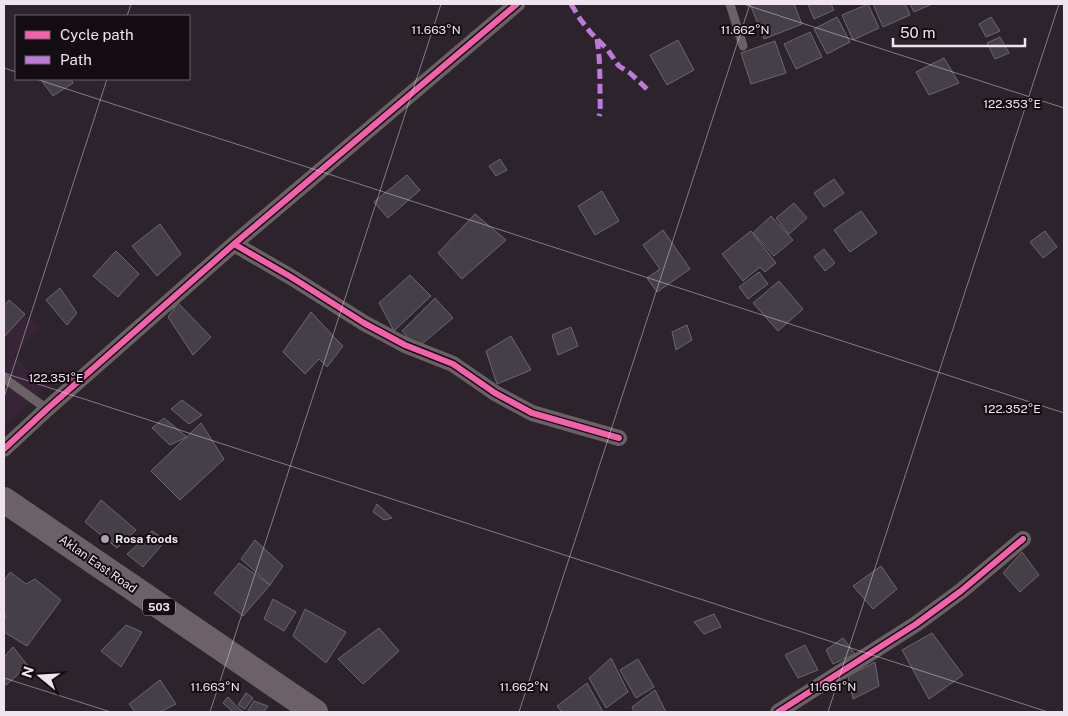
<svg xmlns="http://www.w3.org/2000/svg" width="1068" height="716" viewBox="0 0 1068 716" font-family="'Public Sans',sans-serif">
  <rect width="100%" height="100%" fill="#2c232c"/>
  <path fill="#372437" d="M9,300L40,328L14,356L46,386L4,428V306Z"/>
  <path fill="#453f48" stroke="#6c6670" d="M750,4H794L802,24L764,39Z
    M808,4H831L834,10L814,19Z
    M868,4L879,28L853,40L842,15Z
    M873,4H905L910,15L883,27Z
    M910,4H932L914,12Z
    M837,17L850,42L827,54L814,29Z
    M991,17L1000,31L986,37L979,24Z
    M810,32L822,57L796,69L784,44Z
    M1000,37L1009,53L995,59L987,43Z
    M678,40L694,70L667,85L650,55Z
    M775,41L786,73L751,84L741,53Z
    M944,58L959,83L929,95L916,72Z
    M42,79H71L73,83L53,96L41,80Z
    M500,159L507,170L496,176L489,166Z
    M407,175L420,190L388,218L374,202Z
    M834,179L844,193L824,207L814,193Z
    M602,191L619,221L595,235L578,206Z
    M794,203L807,218L789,234L776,218Z
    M861,211L877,233L850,252L834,230Z
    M475,214L506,240L462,279L438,253Z
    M771,216L793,240L774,256L753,233Z
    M160,224L181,254L157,276L132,246Z
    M663,230L690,269L657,292L647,278L660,269L643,245Z
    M751,231L776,263L765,272L760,267L743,281L722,254Z
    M1045,231L1057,247L1043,258L1030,242Z
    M824,249L835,263L825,271L814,257Z
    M116,251L139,274L118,297L93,276Z
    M759,272L768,284L748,299L739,287Z
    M410,275L431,296L394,331L379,303Z
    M779,281L803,309L778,331L753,303Z
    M60,288L77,313L67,325L46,300Z
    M435,298L453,318L417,348L402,331Z
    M9,300L25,314L4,337V306Z
    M178,303L211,337L193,355L168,317Z
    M311,312L335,338L343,346L327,367L319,359L305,374L283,352Z
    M687,325L692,340L676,350L672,332Z
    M571,327L578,346L558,355L552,335Z
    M511,336L531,370L497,384L486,351Z
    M182,400L202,415L189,424L171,409Z
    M164,418L187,437L170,445L152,428Z
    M201,423L224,459L180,500L151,471Z
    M101,500L136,530L117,548L85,522Z
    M377,504L392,518L384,520L373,512Z
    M152,531L166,540L143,567L127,554Z
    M255,540L283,566L270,585L241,559Z
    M1022,552L1039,575L1020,592L1003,573Z
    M239,563L270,585L243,616L214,593Z
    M881,566L897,589L873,609L853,586Z
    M10,572L26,584L35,579L61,600L27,646L4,632V620L6,616L4,614V581Z
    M273,599L296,612L284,631L264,619Z
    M305,609L346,632L326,663L293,636Z
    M714,614L721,627L704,634L694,622Z
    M126,625L142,632L121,667L101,651Z
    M379,628L399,651L363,684L338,659Z
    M932,633L963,675L929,699L902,650Z
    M843,638L855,654L833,664L826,650Z
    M805,645L818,670L798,678L785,655Z
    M13,647L28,666L6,685L4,683V657Z
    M611,658L628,692L606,708L589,678Z
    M638,659L654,687L636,698L620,670Z
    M875,662L879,686L853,699L848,676Z
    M160,680L176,704L160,712H135L129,704Z
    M587,683L603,712H562L557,706Z
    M655,690L666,712H634L632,707Z
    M246,693L253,698L245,709L238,705Z
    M228,697L237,707L244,712H233L223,703Z
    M254,701L268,706L264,712H247Z"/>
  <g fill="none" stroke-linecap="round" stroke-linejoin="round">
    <path stroke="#6a6165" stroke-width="9" d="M730,4L743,46
      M4,378L47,409"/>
    <path stroke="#6a6165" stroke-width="16" d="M234,244L291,277L364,323L405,345L453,364L495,393L532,413L619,438
      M4,449L47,409L234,244L517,4
      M778,712L916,624L961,591L1023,539"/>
    <path stroke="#6d6168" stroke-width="26" d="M4,500L315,712"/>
    <path stroke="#bd7bd9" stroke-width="5" stroke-dasharray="10 5" stroke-linecap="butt" d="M571,4L580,19L591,33L607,49L619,66L630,73L648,90
      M597,39C600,58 600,77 600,96C600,103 601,109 599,116"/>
    <g stroke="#140c13" stroke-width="9">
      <path id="cycleway" d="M234,244L291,277L364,323L405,345L453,364L495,393L532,413L619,438
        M4,449L47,409L234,244L517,4
        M778,712L916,624L961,591L1023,539"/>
    </g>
    <use href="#cycleway" stroke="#f560ab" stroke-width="6"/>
  </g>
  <path fill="none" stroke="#f0e4ef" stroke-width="1" stroke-opacity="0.45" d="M743,4L1064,108M127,16L131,4M4,68L16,72M36,79L1064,413M4,373L1048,712M4,397L107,79M4,678L111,712M210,712L441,4M519,712L750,4M828,712L1059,4"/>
  <circle fill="#aba0ab" stroke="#140c13" stroke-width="2" cx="105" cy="539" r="5"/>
  <g text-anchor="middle" stroke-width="4" stroke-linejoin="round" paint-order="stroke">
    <rect fill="#140c13" stroke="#aea3ad" stroke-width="1" x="143" y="598.5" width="32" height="17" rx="4"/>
    <g font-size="11" font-weight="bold" fill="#f0e4ef">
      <text x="159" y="611">503</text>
    </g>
    <g font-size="12" font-weight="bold" fill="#f0e4ef" stroke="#140c13" text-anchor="start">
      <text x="115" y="543">Rosa foods</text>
    </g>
    <g font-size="12" fill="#f0e4ef" stroke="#140c13">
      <text transform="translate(98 564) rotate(35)" y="4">Aklan East Road</text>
    </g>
  </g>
  <g font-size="12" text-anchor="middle" fill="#f0e4ef" stroke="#140c13" stroke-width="4" stroke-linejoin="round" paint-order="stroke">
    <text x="436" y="34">11.663°N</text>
    <text x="745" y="34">11.662°N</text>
    <text x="1012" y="108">122.353°E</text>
    <text x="56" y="382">122.351°E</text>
    <text x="1012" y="413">122.352°E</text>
    <text x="215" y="691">11.663°N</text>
    <text x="524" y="691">11.662°N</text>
    <text x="833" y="691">11.661°N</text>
  </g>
  <rect width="1068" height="716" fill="none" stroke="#f0e4ef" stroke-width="10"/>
  <rect x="15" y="15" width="175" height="65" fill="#140c13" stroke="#6c626b"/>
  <rect x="25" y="31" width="25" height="8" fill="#f560ab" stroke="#6c626b"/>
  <text x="60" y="40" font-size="15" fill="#f0e4ef">Cycle path</text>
  <rect x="25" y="56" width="25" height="8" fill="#bd7bd9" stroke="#6c626b"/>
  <text x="60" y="65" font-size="15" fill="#f0e4ef">Path</text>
  <g transform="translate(40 676) rotate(288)" stroke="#140c13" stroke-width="4" paint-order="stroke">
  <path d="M0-4L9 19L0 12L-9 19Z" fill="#f0e4ef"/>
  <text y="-8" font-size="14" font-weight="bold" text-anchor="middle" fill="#f0e4ef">N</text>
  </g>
  <path d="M893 38v8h132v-8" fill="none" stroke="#f0e4ef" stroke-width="2.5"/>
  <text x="900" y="38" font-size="15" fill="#f0e4ef" stroke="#140c13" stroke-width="4" paint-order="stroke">50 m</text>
</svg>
